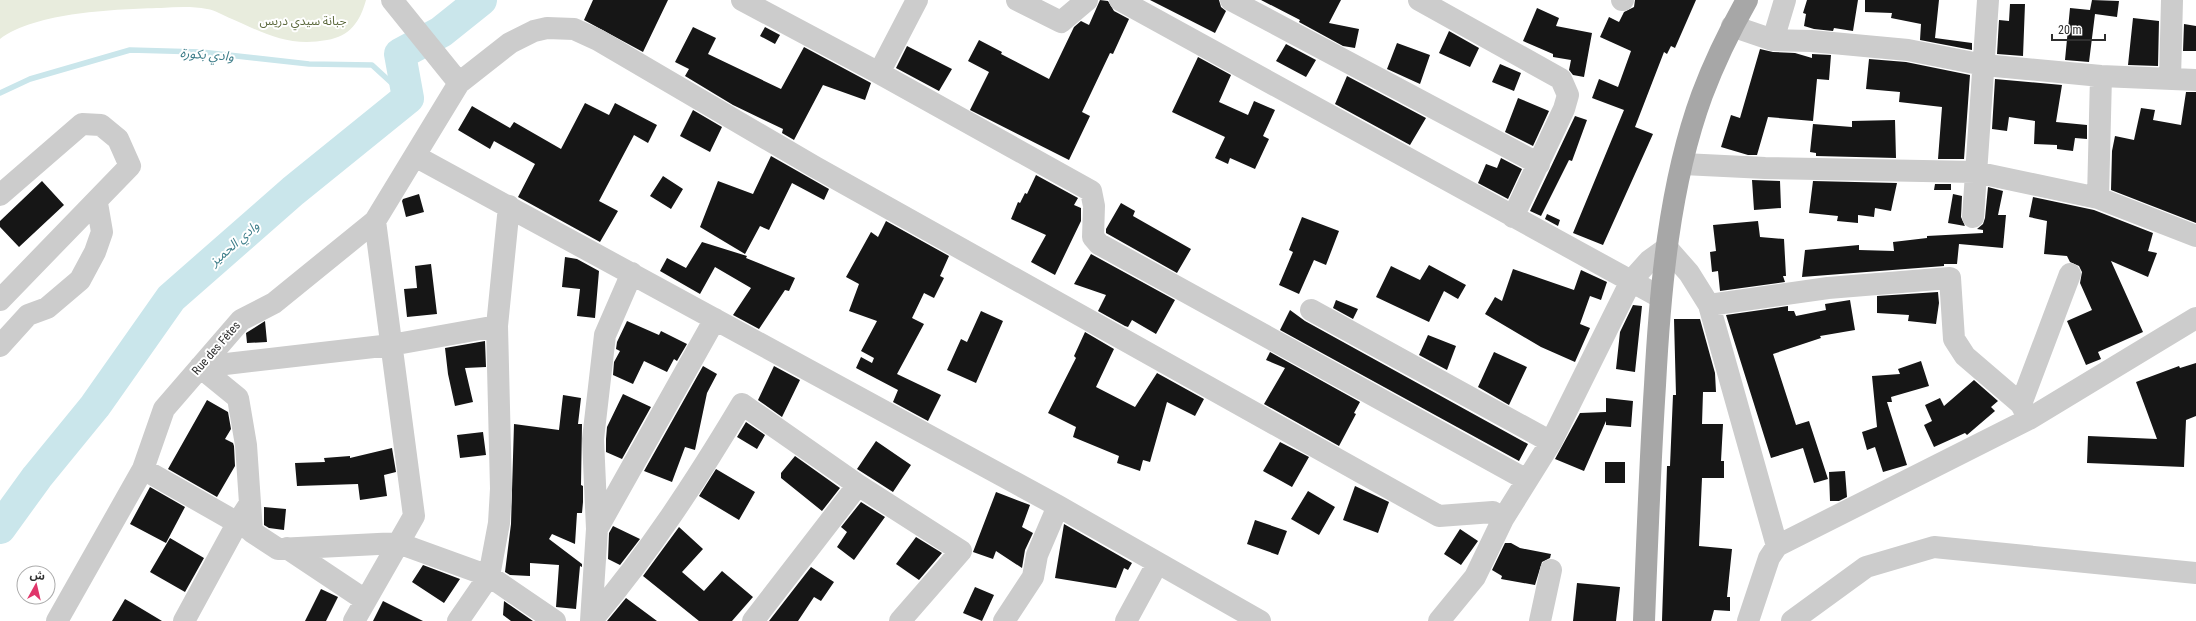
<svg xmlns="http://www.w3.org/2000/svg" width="2196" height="621" viewBox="0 0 2196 621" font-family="'Roboto Condensed','Noto Sans Arabic',sans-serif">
  <rect width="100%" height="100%" fill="#fff"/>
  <path fill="#e8ecdd" d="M0,0H366C360,22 350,36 327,40C289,47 266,34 232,19C224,16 215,10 207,9C192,6 176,7 161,8C118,9 35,12 0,39Z"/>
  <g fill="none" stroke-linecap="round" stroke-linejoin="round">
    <path stroke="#cae6eb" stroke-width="5.5" d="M0,93L30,79L130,50L201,52L309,64L372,65L408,98"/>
    <path stroke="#cae6eb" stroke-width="32" d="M0,528L37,477L95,406L171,298L293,191L408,98L400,54L441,32L481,0"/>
  </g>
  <path fill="#161616" d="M593,0H668L643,52L584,20Z
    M1100,0L1108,1L1114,11L1129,19L1113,54L1110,53L1082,112L1090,116L1069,160L970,110L989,72L968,61L979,40L1002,52L1001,54L1049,79L1074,27L1081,21L1089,25Z
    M1150,0H1219L1221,7L1226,11L1215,33Z
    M1261,0H1341L1329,23L1359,29L1355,48L1343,46L1299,22L1300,20Z
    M1635,0H1696L1675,48L1671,46L1667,54L1664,52L1635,127L1653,134L1603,245L1573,233L1624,110L1592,98L1599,79L1618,87L1631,51L1600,37L1609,17L1619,22L1624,12L1634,7Z
    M1807,0H1858L1853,31L1834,28L1833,31L1814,29L1804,26L1806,14L1803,13Z
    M1865,0H1939L1935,38L1972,43V50L1920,40L1921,24L1891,18L1892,13L1865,12Z
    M2092,0L2119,1L2117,17L2095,14L2089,62L2065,60L2070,8L2090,10Z
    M2010,4H2025L2023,56L1997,54L1999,20L2009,21Z
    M1537,8L1559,18L1556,26L1592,33L1584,77L1573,75L1569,70L1571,60L1553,57V54L1523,41Z
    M2133,18L2159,21L2158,66L2128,65Z
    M2184,24L2196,26V51H2183Z
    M693,27L716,38L708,54L781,89L804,47L871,83L865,100L823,85L794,140L782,133L783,129L733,105L685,76L689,69L675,62Z
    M765,27L780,35L775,44L760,36Z
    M1449,31L1479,48L1470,67L1439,53Z
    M1397,43L1430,55L1420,84L1387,69Z
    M1286,44L1316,60L1306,77L1276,61Z
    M907,46L952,69L939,91L896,68Z
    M1760,49L1773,52L1795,53L1812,58V54L1831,55L1829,80L1817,79L1813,121L1768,117L1757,155H1748L1721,147L1731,115L1740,118Z
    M1198,57L1231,75L1219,102L1248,115L1254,101L1275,110L1263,136L1269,139L1255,169L1230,158L1228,164L1215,158L1225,137L1172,112Z
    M1869,59L1906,62L1970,75L1964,159H1938L1942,107L1899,102L1900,92L1866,89Z
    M1500,64L1521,73L1514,91L1492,82Z
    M1347,76L1426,118L1410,145L1335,104Z
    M1995,79L2062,85L2056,122L2087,125V139L2075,138L2073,151L2057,149V145L2034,144L2035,121L2009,117L2007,131L1992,129Z
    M2186,92H2196V223L2111,190L2112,151L2115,136L2134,140L2141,108L2155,110L2153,120L2181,125Z
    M1518,98L1549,111L1533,146L1505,132Z
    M585,103L609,115L615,103L657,125L648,143L634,135L599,201L618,211L600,242L518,197L535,164L494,141L490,149L458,130L472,106L510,128L514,122L561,149Z
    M693,110L722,127L710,152L680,136Z
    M1575,116L1587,120L1572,161L1569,160L1541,216L1530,211Z
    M1895,120L1896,158L1816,156V153L1810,152L1813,124L1852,127V121Z
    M771,156L829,189L824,200L792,183L769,230L760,226L745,254L700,227L718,181L753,194Z
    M1501,158L1522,169L1508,199L1478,183L1486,164L1497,168Z
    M1036,175L1078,198L1074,205L1081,208V221L1055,275L1031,262L1046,235L1011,219L1018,202L1020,203L1025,193L1027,194Z
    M663,176L683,189L671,209L650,196Z
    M1752,180L1780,181L1781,208L1754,210Z
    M42,181L64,205L19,247L0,227V221Z
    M1813,181L1897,183L1891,211L1875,208L1874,217L1858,215V223L1837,221L1838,216L1809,213Z
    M1935,184H1951V190H1934Z
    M1988,187L2003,191L1998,215H2006L2003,248L1959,244L1957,264H1944V266L1802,277L1805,250L1859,245V250L1894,251L1893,242L1927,238V236L1983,233V230L1977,229L1983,224L1985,218Z
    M419,194L424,212L406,217L402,201L403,199Z
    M1953,194L1962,196L1961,217L1965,226L1948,223Z
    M2033,197L2094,210L2153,233L2148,251L2157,253L2148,277L2111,261L2143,332L2098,352L2101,359L2086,365L2067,321L2092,310L2080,283L2082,272L2079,266L2070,262L2067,256L2044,254L2047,221L2029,217Z
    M1121,203L1135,211L1133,216L1191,249L1177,273L1106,233V229Z
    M1547,214L1560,220L1558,226L1545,219Z
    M1302,217L1339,231L1326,265L1314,260L1299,294L1279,285L1293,252L1289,250Z
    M886,221L949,256L940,276L944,278L934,298L924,293L912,318L924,324L897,374L941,395L928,421L893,402L898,390L856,368L861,357L872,363L874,358L861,351L877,321L849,311L859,284L846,277L871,232L878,237Z
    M1758,221L1760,237L1784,239L1786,276H1783L1785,282L1720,291L1718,271L1712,272L1710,252L1716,251L1713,225Z
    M702,242L747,256L746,258L795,278L789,291L785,290L759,329L733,315L751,288L715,267L700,294L660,271L667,258L686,268Z
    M1091,254L1175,300L1156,334L1132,320L1128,327L1125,326L1098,311L1106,295L1074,284Z
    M565,257L577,259L599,271L595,318L577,316L580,289L562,287Z
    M431,264L437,314L407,317L404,289L417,288L415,266Z
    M1429,265L1466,285L1458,299L1444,291L1429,322L1376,297L1391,266L1420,280Z
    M1513,269L1574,290L1581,270L1607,282L1601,300L1590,296L1580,324L1590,328L1575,362L1541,347L1485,314L1495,297L1502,301Z
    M1938,292L1939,303L1936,324L1908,321L1909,315L1877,313V296Z
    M1336,300L1358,309L1353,319L1333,308Z
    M1850,300L1855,330L1820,336L1821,338L1773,354L1796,425L1809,421L1828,479L1814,483L1803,448L1771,458L1726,315L1788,306V311H1794L1796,316L1826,310L1825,304Z
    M1633,305L1642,306L1635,372L1616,369L1620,332Z
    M1290,310L1305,321L1528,444L1519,461L1280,330Z
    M981,311L1003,321L976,383L947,370L961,339L967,342Z
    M1674,319H1700L1715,373L1716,392H1703L1702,424H1723L1721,461H1724V478H1702L1699,546L1732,549L1727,597H1730V611L1714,610L1711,621H1662L1667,466H1670L1673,395H1676Z
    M265,321L267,342L247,343L246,333Z
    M627,321L659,335L661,331L687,344L677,361L674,359L667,372L644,361L633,384L613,375L614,362L620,351L616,349L617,342Z
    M1085,332L1114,349L1096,387L1135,407L1157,373L1204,399L1195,416L1167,402L1150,462L1143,460L1140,471L1117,463L1119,456L1073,437L1076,427L1048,413L1076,358L1074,356Z
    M1428,335L1456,346L1447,370L1419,355Z
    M485,341L486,367L465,368L473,402L455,406L448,374L445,348Z
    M1270,352L1360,402L1354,413L1356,414L1339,446L1264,404L1285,368L1266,360Z
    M1494,352L1527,367L1509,405L1478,387Z
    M1921,361L1929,386L1891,397L1892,402H1887L1907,465L1883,472L1875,447L1867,450L1862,432L1877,427L1872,376L1900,374L1898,369Z
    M2196,363V416L2186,420L2184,467L2087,463L2088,436L2157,439L2136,382L2179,366L2180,368Z
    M703,366L717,374L707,393L695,450L685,447L672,482L644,471Z
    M774,366L800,380L782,417L758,400Z
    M1974,380L1998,401L1991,407L1995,411L1967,435L1965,433L1934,447L1924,425L1932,421L1925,405L1940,398L1944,406Z
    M623,394L651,407L622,459L606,452V439L607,427Z
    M563,395L581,398L578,424H582L581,485L583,486V502L582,513H577L575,544L552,534L549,539L582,564V567L580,566L576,609L556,607L559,565L530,563V576L510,575L505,572L511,524L514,424L559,430Z
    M1606,398L1633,401L1631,427L1606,425V421L1584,471L1555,459L1580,413L1606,412Z
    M207,400L228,412L231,429L225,439L233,443L234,446L235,466L217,497L168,469Z
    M746,422L765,435L757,449L737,437Z
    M483,432L486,455L460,458L457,435Z
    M876,441L911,465L893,492L857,469Z
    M1280,442L1309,457L1292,487L1263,471Z
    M392,448L396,472L384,475L387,496L360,500L358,484L297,486L295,463L325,462L324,458L350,456V458Z
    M795,456L840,488L822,511L781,478V473Z
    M1605,462H1625V483H1605Z
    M716,469L755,492L739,520L699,496Z
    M1845,471L1847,497L1839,501H1830L1829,472Z
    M1355,486L1389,502L1378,533L1343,520Z
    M150,487L185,507L166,543L130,524Z
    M1308,491L1335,507L1319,535L1291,519Z
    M996,492L1030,505L1022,527L1033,533L1025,550L1022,568L996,551L993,559L973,552Z
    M861,502L885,517L854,560L837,547L847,532L841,527Z
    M264,507L286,509L284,530L269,528L264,525Z
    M1255,520L1287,531L1278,555L1247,544Z
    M1064,524L1132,563L1128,570L1124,568L1116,588L1055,578Z
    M613,526L640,539L620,565L608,559L609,533Z
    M679,527L703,549L682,572L704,591L722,571L753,597L732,621H699L643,576Z
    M1460,529L1478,541L1461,565L1444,554Z
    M916,537L942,553L919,580L896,564Z
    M170,538L204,558L185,592L150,572Z
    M1505,543H1511L1520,548L1551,554L1550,558L1542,562L1535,585L1501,579L1502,576L1492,570Z
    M423,565L460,579L444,603L412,582Z
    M811,567L834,582L821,601L814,597L798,621H769Z
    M1577,583L1620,587L1616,621H1573Z
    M975,587L994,595L982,621L963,613Z
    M321,589L338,597L326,621H305Z
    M626,598L657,621H607Z
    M125,599L132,603L162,621H112Z
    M383,601L423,621H373Z
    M504,601L533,621H511L503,615Z"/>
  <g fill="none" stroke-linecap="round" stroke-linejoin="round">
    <path stroke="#ccc" stroke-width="22" d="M392,0L459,83
      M742,0L879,73L1091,191L1094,206L1093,237L1099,244L1527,480
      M1017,0L1061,22L1087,0
      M1120,0L1660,297
      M1231,0L1539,164
      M1419,0L1561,79L1568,95L1564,109L1513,217
      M1622,0H1623
      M1732,26L1773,40L1811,41L1908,50L1984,65L2101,76L2196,80
      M1773,40L1785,0
      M879,73L917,0
      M2170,79L2172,0
      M415,156L1058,506L1260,621
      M1683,164L1765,168L1975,172L2098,198L2196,236
      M0,195L82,124L101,125L118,139L130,166L0,300
      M2098,198L2101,76
      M1973,217L1988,0
      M1709,305L1828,288L1950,278L1954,339L1965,356L2021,404L2029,419
      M1311,310L1551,442
      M0,346L28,315L47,308L80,280L95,252L102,232L97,203
      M200,367L238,398L246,445L252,532L278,549L398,543L489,576L555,621
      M200,367L391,345L497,326
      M2021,404L2070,274
      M143,469L250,530
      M597,529L715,319
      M287,548L365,600
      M57,621L143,469L164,409L241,320L274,303L375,221L459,83L510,43L534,31L547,28L574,29L598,40L815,167L1439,516L1493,512L1503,519
      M184,621L238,522L249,505
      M354,621L414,516L375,221
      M458,621L489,576L499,523L501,489L497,326L509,206
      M591,621C649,553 696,481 742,404L858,485L961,551L900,621
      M591,621L597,529L593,439L605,335L632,273
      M753,621L858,485
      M1004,621L1033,577L1037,555L1058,506
      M1126,621L1157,564
      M1439,621L1475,577L1503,519L1551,442L1631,281L1649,261L1667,248L1689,273L1709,305L1777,546
      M1540,621L1551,570
      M1748,621L1769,558L1777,546L2029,419L2196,318
      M1792,621L1866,567L1934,547L2196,573"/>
    <path stroke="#a7a7a7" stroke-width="22" d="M1644,621C1647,542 1650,463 1655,385C1660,290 1669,185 1702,95C1714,63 1730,30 1747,0"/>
  </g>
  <g text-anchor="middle" stroke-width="4" stroke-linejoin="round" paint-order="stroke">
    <g font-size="12" fill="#5c693d" stroke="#fff">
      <text x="303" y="25">جبانة سيدي دريس</text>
    </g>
    <g font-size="12" fill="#2f2f2f" stroke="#fff">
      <text transform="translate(216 348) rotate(-49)" y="4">Rue des Fêtes</text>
    </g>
    <g font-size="13" font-style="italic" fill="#3d7d89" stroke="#fff">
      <text transform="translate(207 54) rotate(4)" y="5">وادي بكورة</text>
      <text transform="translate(234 243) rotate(-41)" y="5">وادي الحميز</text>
    </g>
  </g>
  <g transform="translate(36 585) rotate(8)"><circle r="19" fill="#ffffff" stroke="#acacac"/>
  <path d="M0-3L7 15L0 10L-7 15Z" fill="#e0366b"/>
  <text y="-6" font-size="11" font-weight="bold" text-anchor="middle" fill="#2f2f2f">ش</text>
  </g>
  <path d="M2052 34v6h53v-6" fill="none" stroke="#2f2f2f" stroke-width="2"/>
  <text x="2058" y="34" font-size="12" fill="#2f2f2f" stroke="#ffffff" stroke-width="3" paint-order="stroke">20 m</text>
</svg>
